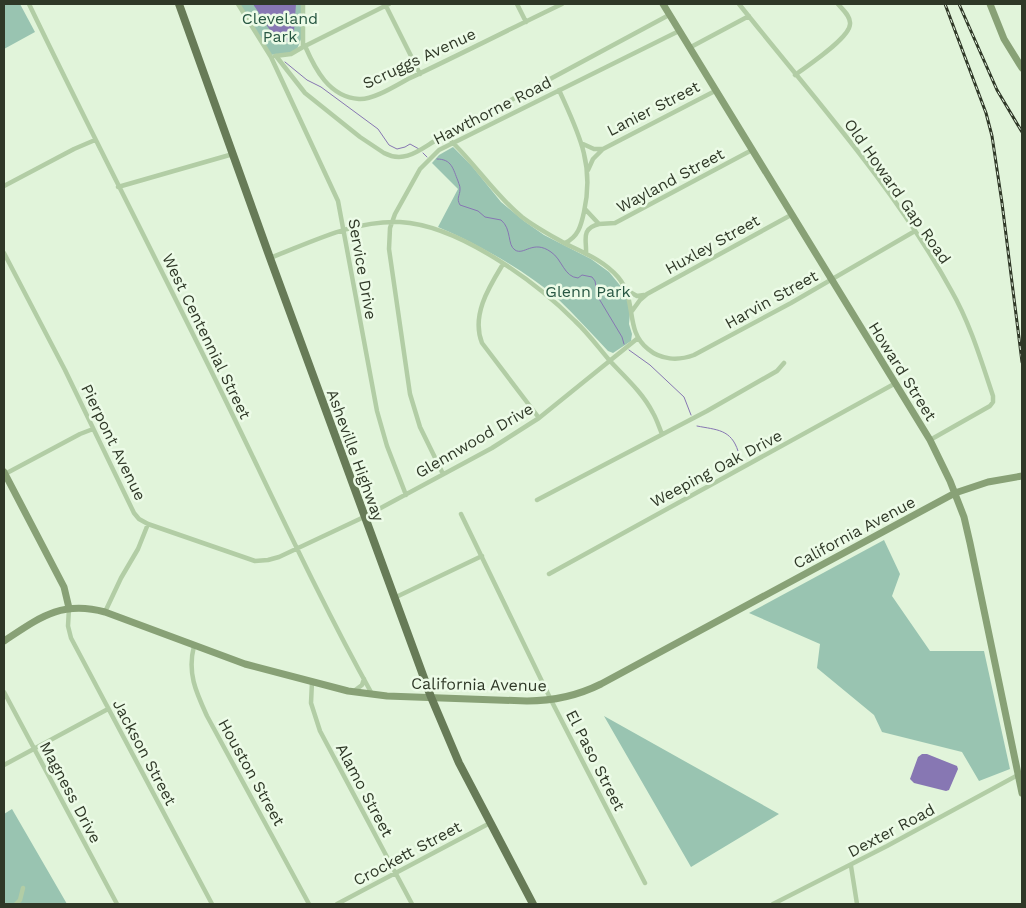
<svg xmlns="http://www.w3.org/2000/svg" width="1026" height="908" viewBox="0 0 1026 908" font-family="'Work Sans',sans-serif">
  <rect width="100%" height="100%" fill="#e1f4da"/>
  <path fill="#99c4b1" d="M4,4H20L35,32L4,49Z
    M238,4H304L303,34L296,52L270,55Z
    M453,147L471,165L501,202L524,221L544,235L591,259L609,272L623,289L628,301L630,313L629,324L632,334L631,341L613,353L608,351C591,333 575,315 557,298C524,270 478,244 438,227L458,189L432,163L439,155Z
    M884,540L900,574L892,596L930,651H984L1010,769L979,781L962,752L882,732L874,715L817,668L820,644L749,613Z
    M604,716L779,814L691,867Z
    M12,809L67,904H4V814Z"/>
  <path fill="#8777b3" d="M253,4H296L294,31L290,41L281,44L279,43V41L273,35Z
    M922,754H927L957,766L958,769L949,790L946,791L914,783L910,779L918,757Z"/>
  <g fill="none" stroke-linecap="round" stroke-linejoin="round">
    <path stroke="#8777b3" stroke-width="1" d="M285,62L307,80L321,87L378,129L389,145L397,149L405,147L410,144L419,149
      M423,153L427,157
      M437,159C452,159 453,169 458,181C459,185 460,185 460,189C460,196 456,198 460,205L478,211L485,217L501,220C512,229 507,245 515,250C524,256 533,239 551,252C562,259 564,277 578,278L582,275L592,277L595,281L598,297L622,337L624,344
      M629,350L650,365L684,397L691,415
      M697,426C717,430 731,429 738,451"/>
    <path stroke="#b2cda5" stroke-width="4.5" d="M29,4C91,133 157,260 220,389C270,491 317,595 372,694
      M238,4L271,57L338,201L377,411L387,446L406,495
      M517,4L526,22
      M739,4C812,96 894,186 951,290C970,323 981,360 993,396V402L990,406L930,440
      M386,6L420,74
      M305,46C315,69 329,97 359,99C373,100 395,86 408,79C459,55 510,29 562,4
      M303,47L389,4
      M689,48L749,16
      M275,56L291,54L303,47V4
      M276,56L305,93L360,137L384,153C403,163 417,152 433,142L669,15
      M795,75C807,66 850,38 850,24C851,16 842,9 838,4
      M559,90C578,132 595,164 584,212C581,226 578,237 565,243
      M452,142C477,166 495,195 522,217C535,227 550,235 564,243C584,253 603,260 618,277C638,301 624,330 648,349C661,360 678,361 694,355L791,303L915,231
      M583,144L594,149H603L715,91
      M588,170L593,159L602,150
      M4,186L74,149L95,140
      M118,187L233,154
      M585,209L599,224L615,223L752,150
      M4,253L65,370L134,513L139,519L148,524L255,561L268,560L279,557L364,517L492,448L539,418L638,338
      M586,254C587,240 580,229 599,224
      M270,258C312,242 354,220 400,222C458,225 535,281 575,321C588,333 598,347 610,361C625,377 643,393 653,413C657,420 659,427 662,434
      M503,264C489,287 471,315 482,343L539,418
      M628,291L637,296L644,295
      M632,311L640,300L647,294L791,215
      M5,474L80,434L93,429
      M443,474L420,427L410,394L389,249L390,228L395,214L420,169L439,150L679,31
      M537,500L707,411L777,371L784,363
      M461,514L551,700L645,883
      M549,574L894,384
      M394,598L482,556
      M69,608L68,626L71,638L212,904
      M105,612L121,578L138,549L148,524
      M194,646C187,673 196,692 207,716L309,904
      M312,682L311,703L320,731L412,904
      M354,691L362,685L364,679
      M4,692L117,904
      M4,765L108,709
      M851,866L857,904
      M16,904L20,900L23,888
      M337,904L490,823
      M773,904L887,846L1018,775"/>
    <path stroke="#88a176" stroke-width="7" d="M663,4L930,440L950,481L964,517L970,543L1022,793
      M990,4L1004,39L1022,68
      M4,472L64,587L69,608
      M4,641C39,618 61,600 105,612L245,664L348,691L387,696L527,701C554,701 577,696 601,684L955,493L988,482L1022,476"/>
    <path stroke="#677b57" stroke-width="8" d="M179,4L270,258L431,697L459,763L533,904"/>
    <g stroke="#2f3827" stroke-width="3">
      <path id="rail" d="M945,4L986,113L992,136L1002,203L1022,362
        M959,4L997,90L1022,132"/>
    </g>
    <use href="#rail" stroke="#ecfbe7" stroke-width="1" stroke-dasharray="4" stroke-linecap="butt"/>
  </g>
  <g text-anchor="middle" stroke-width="5" stroke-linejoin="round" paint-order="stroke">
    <g font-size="16" fill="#295844" stroke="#ecfbe7">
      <text x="280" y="24">Cleveland<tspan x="280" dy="18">Park</tspan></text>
      <text x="588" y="297">Glenn Park</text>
    </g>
    <g font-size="16" fill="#2f3827" stroke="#ecfbe7">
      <text transform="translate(419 58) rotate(-25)" y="6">Scruggs Avenue</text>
      <text transform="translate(653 108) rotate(-27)" y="6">Lanier Street</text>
      <text transform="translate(492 110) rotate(-27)" y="6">Hawthorne Road</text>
      <text transform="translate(670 180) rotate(-28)" y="6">Wayland Street</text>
      <text transform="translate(898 191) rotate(55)" y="6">Old Howard Gap Road</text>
      <text transform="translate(712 244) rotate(-29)" y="6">Huxley Street</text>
      <text transform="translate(363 269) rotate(80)" y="6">Service Drive</text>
      <text transform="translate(771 299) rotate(-29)" y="6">Harvin Street</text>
      <text transform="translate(207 336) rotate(64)" y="6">West Centennial Street</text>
      <text transform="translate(903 371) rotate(58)" y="6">Howard Street</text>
      <text transform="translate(474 440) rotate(-30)" y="6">Glennwood Drive</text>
      <text transform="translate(114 442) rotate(64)" y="6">Pierpont Avenue</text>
      <text transform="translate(356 455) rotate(70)" y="6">Asheville Highway</text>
      <text transform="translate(716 468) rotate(-28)" y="6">Weeping Oak Drive</text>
      <text transform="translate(854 532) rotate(-28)" y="6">California Avenue</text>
      <text transform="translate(479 684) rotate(1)" y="6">California Avenue</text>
      <text transform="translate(145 752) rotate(62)" y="6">Jackson Street</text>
      <text transform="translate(596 760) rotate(63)" y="6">El Paso Street</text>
      <text transform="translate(252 772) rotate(61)" y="6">Houston Street</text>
      <text transform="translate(365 790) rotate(62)" y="6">Alamo Street</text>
      <text transform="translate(71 792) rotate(62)" y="6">Magness Drive</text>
      <text transform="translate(891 830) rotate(-28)" y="6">Dexter Road</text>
      <text transform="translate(407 853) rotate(-28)" y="6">Crockett Street</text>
    </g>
  </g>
  <rect width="1026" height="908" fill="none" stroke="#2f3827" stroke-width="10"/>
</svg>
